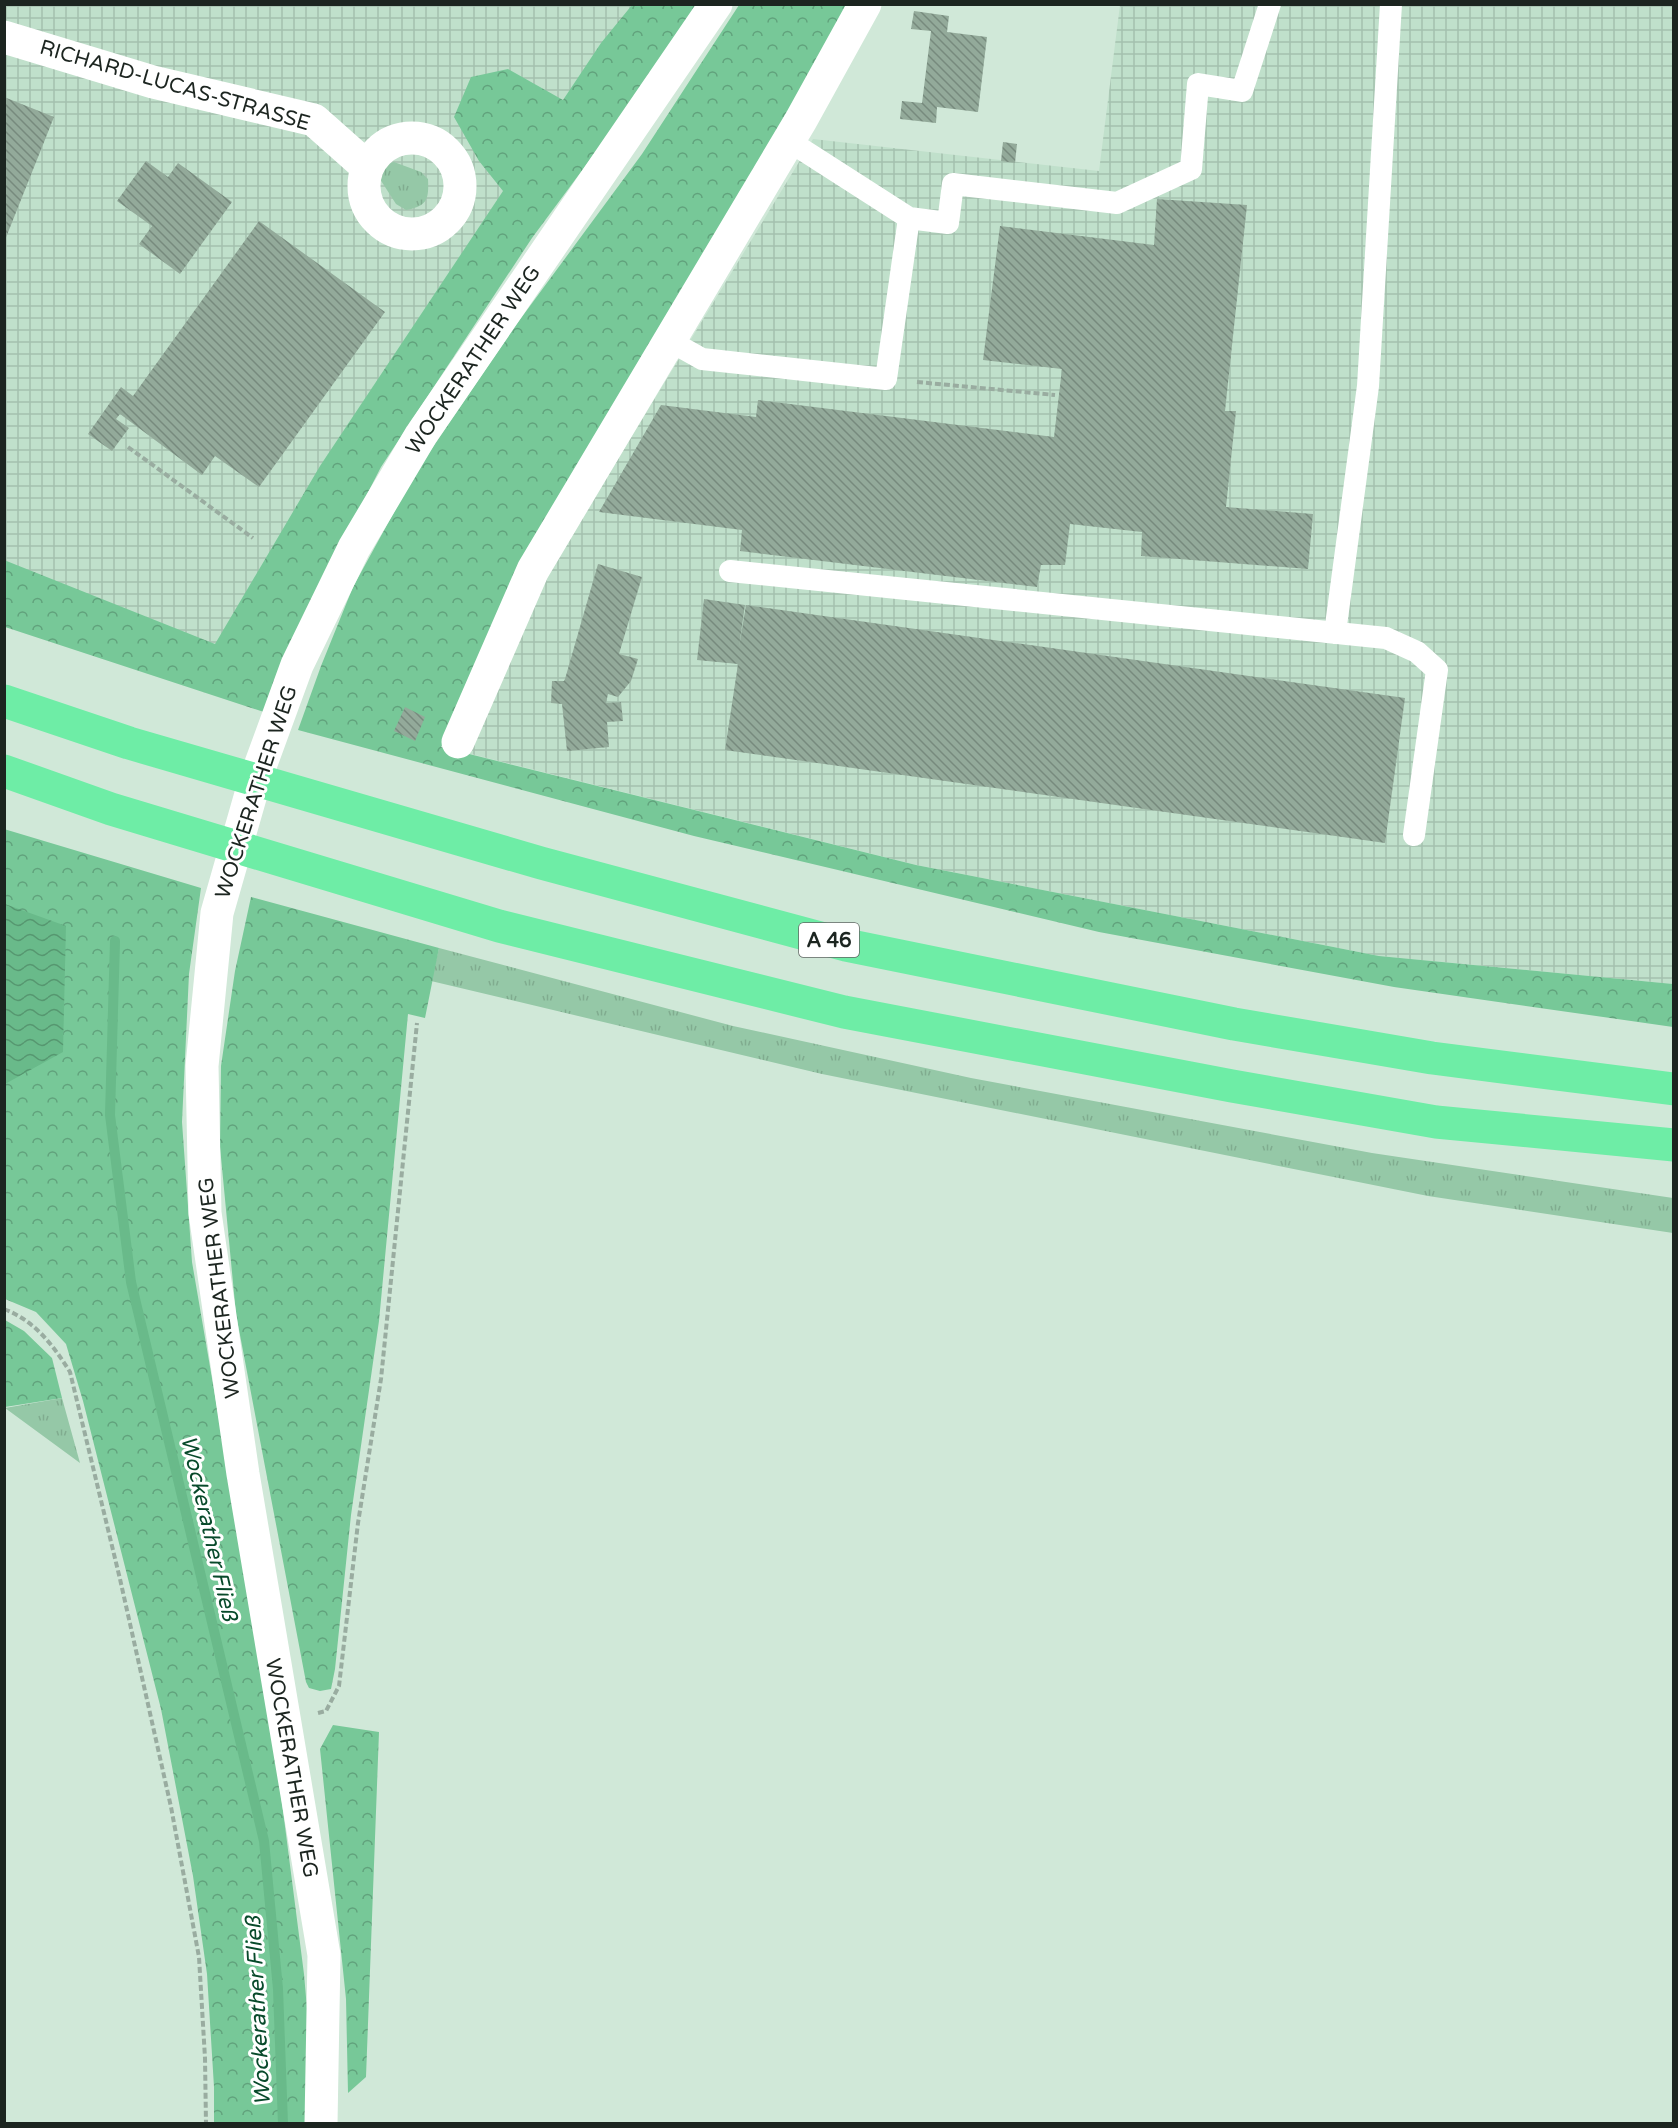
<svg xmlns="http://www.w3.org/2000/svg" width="1678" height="2128" viewBox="0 0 1678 2128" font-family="'Varela Round',sans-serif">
  <defs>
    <pattern id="industrial-grid" width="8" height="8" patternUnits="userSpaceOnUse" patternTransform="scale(1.5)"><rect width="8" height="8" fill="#c0e0cb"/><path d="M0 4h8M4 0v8" fill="none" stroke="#a4c0ae"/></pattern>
    <pattern id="grass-tufts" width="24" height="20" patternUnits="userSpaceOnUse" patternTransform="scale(1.5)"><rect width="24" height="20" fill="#95c8a7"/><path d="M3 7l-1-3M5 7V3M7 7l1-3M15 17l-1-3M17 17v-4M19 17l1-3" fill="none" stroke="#80ac8f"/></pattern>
    <pattern id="forest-crowns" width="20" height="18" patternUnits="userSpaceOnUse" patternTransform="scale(1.5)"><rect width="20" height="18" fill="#77c898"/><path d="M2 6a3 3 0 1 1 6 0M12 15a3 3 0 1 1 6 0" fill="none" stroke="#61a27c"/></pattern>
    <pattern id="water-waves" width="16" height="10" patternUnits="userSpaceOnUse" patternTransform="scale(1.5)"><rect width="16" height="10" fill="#69ba8a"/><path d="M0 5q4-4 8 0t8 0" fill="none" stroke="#569770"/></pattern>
    <pattern id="building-back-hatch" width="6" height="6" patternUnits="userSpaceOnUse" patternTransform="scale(1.5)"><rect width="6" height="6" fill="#93aa9a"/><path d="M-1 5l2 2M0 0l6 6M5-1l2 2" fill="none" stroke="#778a7d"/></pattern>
  </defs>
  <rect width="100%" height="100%" fill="#d0e8d8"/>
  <path fill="url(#industrial-grid)" d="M4,5H642L195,682L5,606Z
    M1120,5H1673V984L1379,956L916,865L467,753L546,577L813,139L1099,171Z"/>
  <path fill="url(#grass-tufts)" d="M394,162L421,172L428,179C429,200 427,206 406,210L396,204L378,176L386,164Z
    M439,948L733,1026L971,1078L1372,1153L1673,1198V1233L1428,1196L822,1074L431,981Z
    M62,1398L80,1463L5,1408Z"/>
  <path fill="url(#forest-crowns)" d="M632,5H702L689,26L532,238L381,467L338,551L267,713L5,627L4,560L215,644L320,466L503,191L479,161L454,117L471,77L508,69L563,100L601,43Z
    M739,5H848L441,747L916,865L1379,956L1673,984V1027L1394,987L1099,932L694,836L298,730L321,666L353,587L416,472L513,329L642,154Z
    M4,829L201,888L189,974L182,1122L192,1262L273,1733L304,1974L311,2055L307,2123H214V2087L207,1974L193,1876L161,1709L83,1401L66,1344L36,1312L5,1299Z
    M251,897L439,948L425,1018L408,1014L379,1321L351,1515L335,1669L331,1689L320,1691L309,1688L306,1682L236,1314L220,1147L221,1066L235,971Z
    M5,1320L24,1331L52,1358L62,1398L5,1407Z
    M333,1725L379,1732L366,2077L348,2093L346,1999L320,1749Z"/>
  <path fill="url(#water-waves)" d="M5,904L66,926L63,1052L5,1084Z"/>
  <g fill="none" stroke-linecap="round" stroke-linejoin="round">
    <path stroke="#69ba8a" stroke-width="10" d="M115,941L110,1115L131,1282L264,1841L278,1989L283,2124"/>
  </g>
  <path fill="url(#building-back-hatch)" d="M914,11L949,16L947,32L987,37L978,112L937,107L936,123L900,119L902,101L922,103L931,31L911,29Z
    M4,97L54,117L5,240H4Z
    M1003,142L1017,144L1015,163L1001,161Z
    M146,161L168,177L178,163L232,202L180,274L139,244L152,226L117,201Z
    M1157,199L1247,205L1225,411H1236L1226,507L1313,514L1308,569L1141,556L1142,532L1070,524L1065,565H1041L1037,587L740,551L742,530L599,512L661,405L756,417L758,400L1054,437L1062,369L983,360L1000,226L1154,245Z
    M259,221L385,312L259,487L215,456L202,475L120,414L116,419L129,428L112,451L88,434L121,387L133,396Z
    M598,564L642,577L619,654L638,659L631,681L618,697L608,694L606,703L621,702L623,721L607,722L609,747L567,751L562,704L551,703L552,681H564L565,679Z
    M704,599L745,605L739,647L746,605L1405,698L1385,843L725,750L738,664L697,660Z
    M405,707L425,717L415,741L394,731Z"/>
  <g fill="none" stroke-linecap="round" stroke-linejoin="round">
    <path stroke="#99aca0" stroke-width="4" stroke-dasharray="6 3" stroke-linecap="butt" d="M917,382L1055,395
      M128,447L253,538
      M4,1309C35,1321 53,1345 70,1372L120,1579L171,1807L199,1957L205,2058L206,2124
      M318,1713L326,1711L339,1686L358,1523L381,1379L417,1023"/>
    <path stroke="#fff" stroke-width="22" d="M909,218L948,223L953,184L1117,203L1191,169L1198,84L1242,91L1270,4
      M670,341L702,359L886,379L909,218L789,141
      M730,571L1386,638L1417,652L1437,670L1414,835
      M1335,633L1368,386L1391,4"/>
    <path stroke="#fff" stroke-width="33" d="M4,37L153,82L314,120L367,167
      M364 186a48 48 0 1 1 96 0a48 48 0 1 1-96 0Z
      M458,742L533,570L801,120L865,4"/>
    <path stroke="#fff" stroke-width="33" d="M321,2124L324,1955L243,1474L205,1213L202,1066L217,913L255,780L297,665L354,548L421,435L716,4"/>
    <path stroke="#6eeda6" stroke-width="33" d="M4,701L129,743L541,863L846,945L1234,1024L1432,1058L1674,1089
      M4,771L111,809L499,926L844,1012L1232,1086L1436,1122L1674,1145"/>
  </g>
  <g text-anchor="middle" stroke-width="6" stroke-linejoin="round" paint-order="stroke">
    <rect fill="#fff" stroke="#606663" stroke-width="1.5" x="799" y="923" width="60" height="34" rx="4.5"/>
    <g font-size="20" font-weight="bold" fill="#1c2520">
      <text x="829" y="947">A 46</text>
    </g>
    <g font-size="21" fill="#1c2520" stroke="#fff">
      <text transform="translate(175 85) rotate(16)" y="7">RICHARD-LUCAS-STRASSE</text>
      <text transform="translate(473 360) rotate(-56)" y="7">WOCKERATHER WEG</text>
      <text transform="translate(256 792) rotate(-72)" y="7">WOCKERATHER WEG</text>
      <text transform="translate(219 1288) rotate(-97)" y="7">WOCKERATHER WEG</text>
      <text transform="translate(292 1768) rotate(80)" y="7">WOCKERATHER WEG</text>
    </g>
    <g font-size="22" font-style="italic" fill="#084a2b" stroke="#fff">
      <text transform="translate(210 1528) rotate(77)" y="8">Wockerather Fließ</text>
      <text transform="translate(257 2011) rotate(-93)" y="8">Wockerather Fließ</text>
    </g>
  </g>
  <rect width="1678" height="2128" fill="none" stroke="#1c2520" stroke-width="12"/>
</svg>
